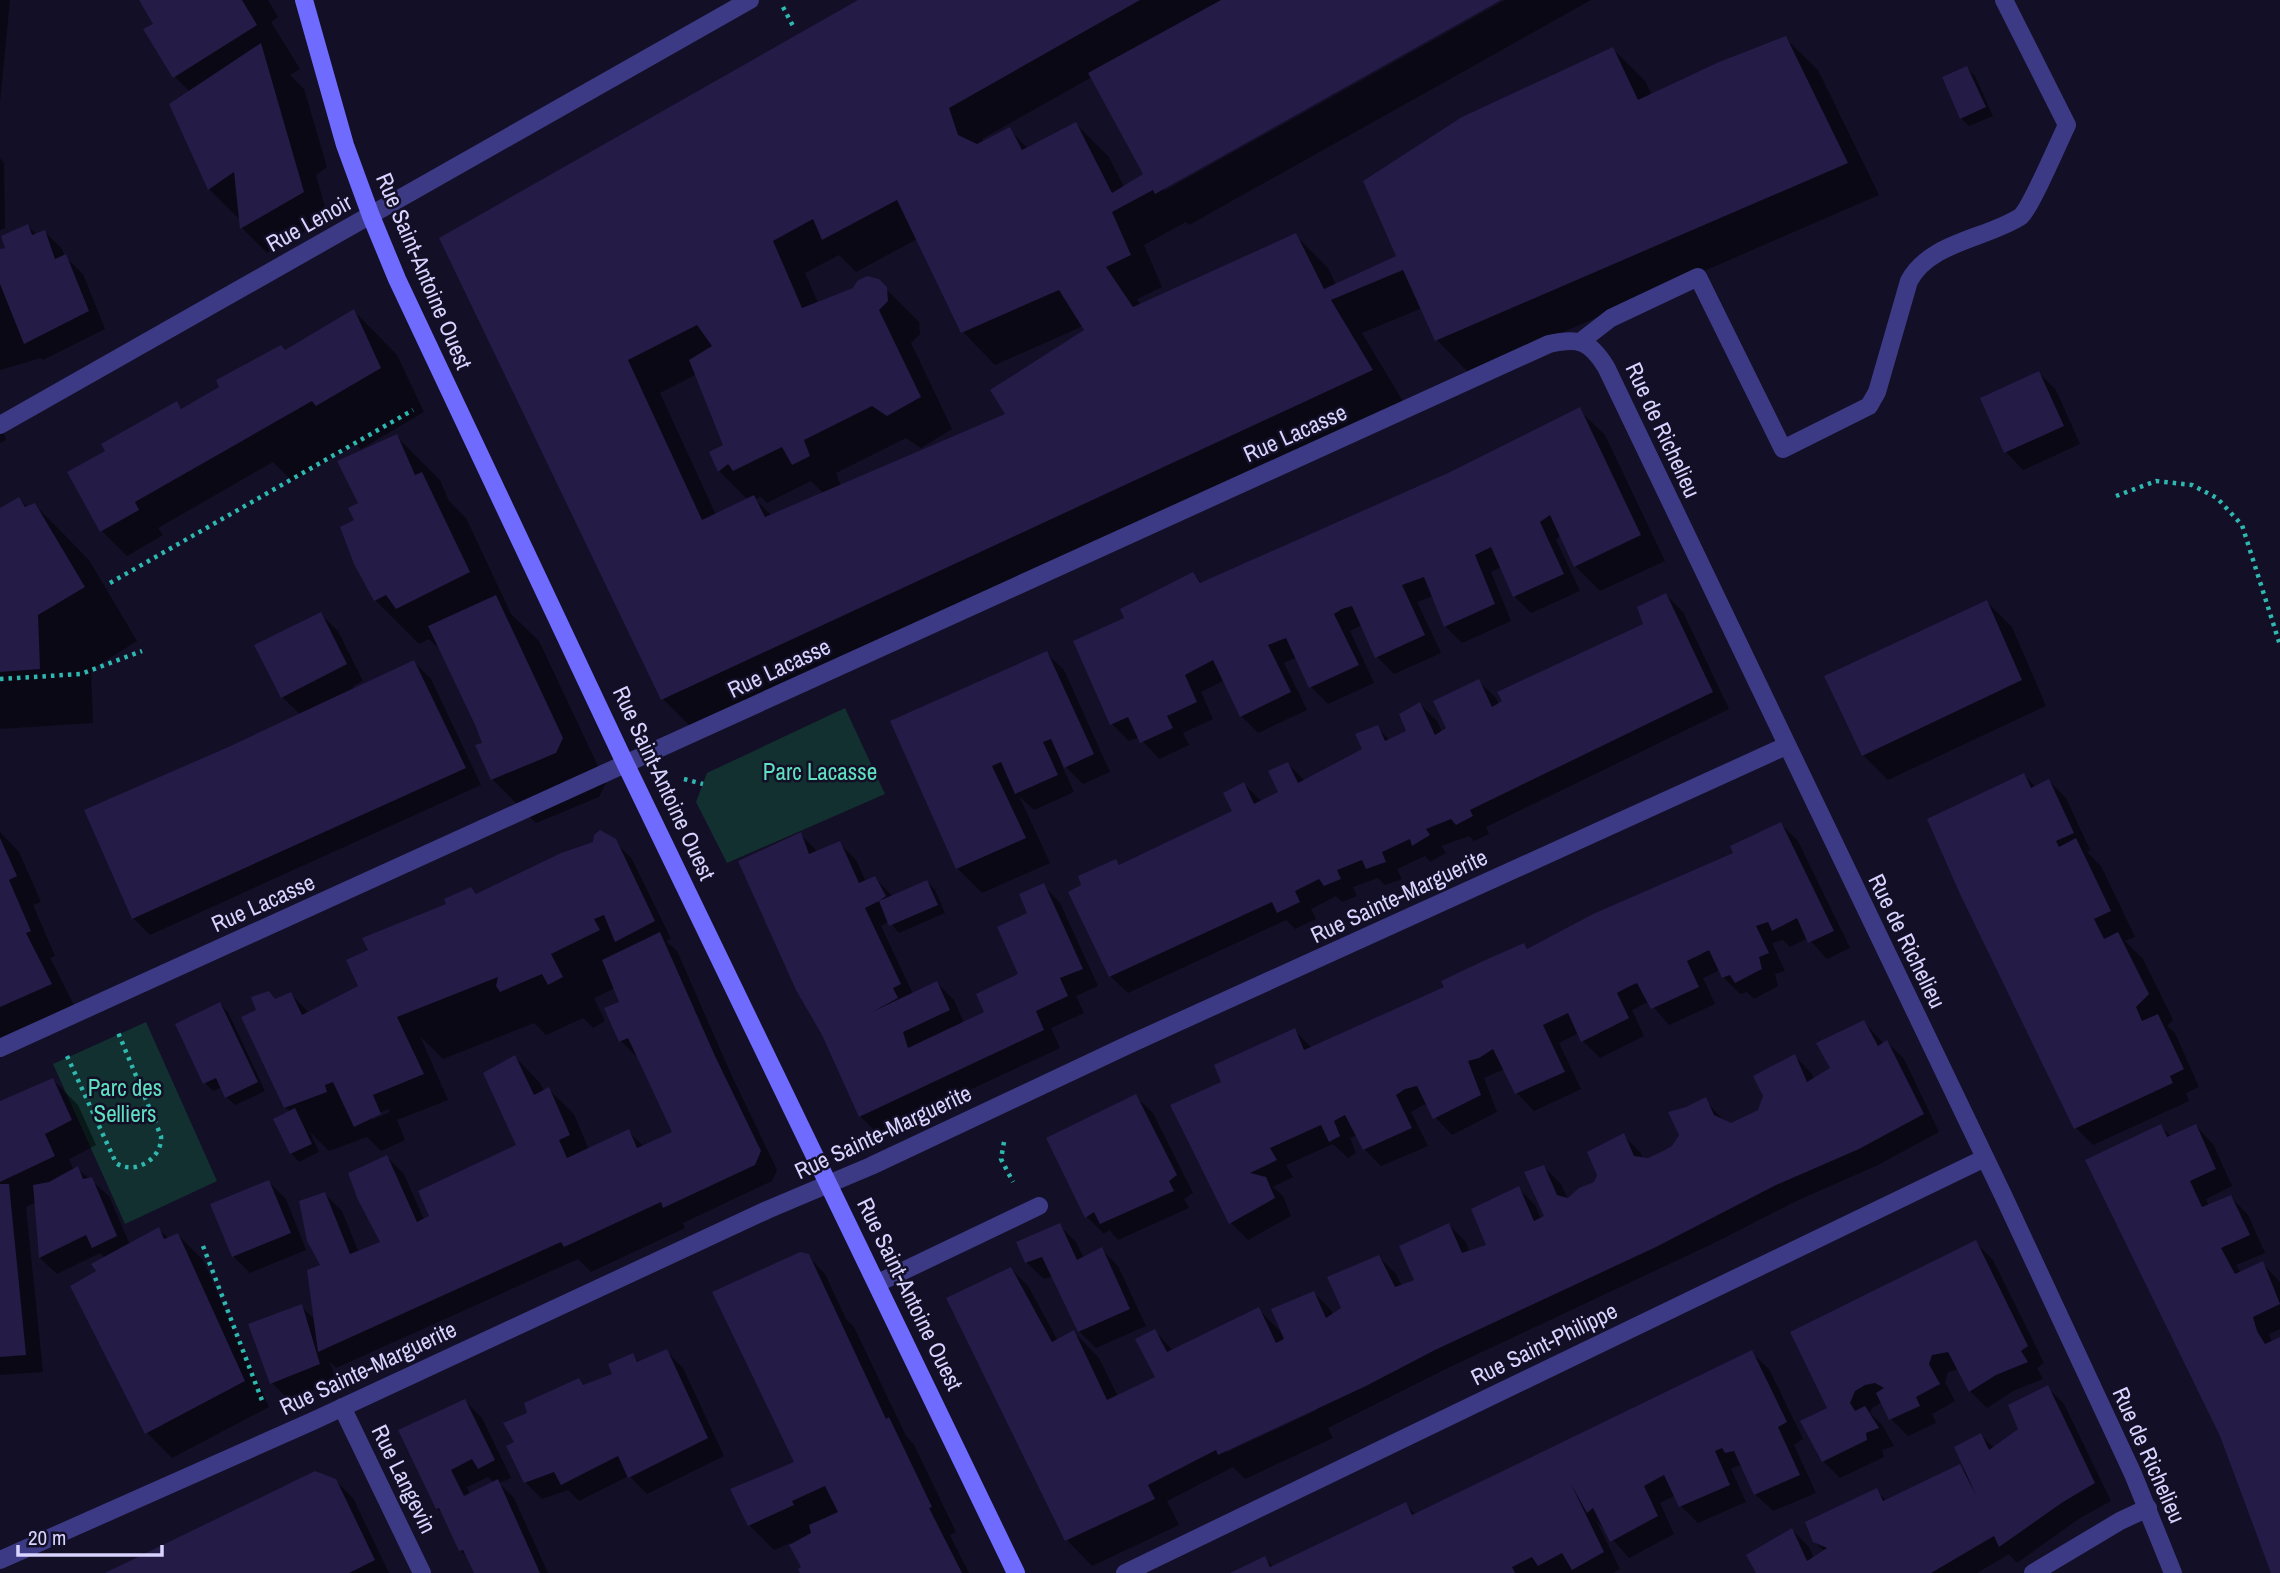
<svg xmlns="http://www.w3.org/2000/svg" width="2280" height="1573" viewBox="0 0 2280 1573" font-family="'Archivo Narrow',sans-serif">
  <rect width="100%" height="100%" fill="#130f26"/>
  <path fill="#12302f" d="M845,708L885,794L727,863L696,802L707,773Z
    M146,1022L217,1181L125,1224L53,1064Z"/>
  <path fill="#0007" fill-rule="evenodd" d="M0,0H10L0,102Z
    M141,0H268L278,17L271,22L300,69L290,75L304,89L327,167L316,175L328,218L267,253L242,228L241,221L209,189L190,92L175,77L156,24Z
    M861,0H1498L1164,187V191L1505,0H1591L1189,225L1186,222L1144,245L1162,287L1137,299L1141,306L1295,235L1328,268L1336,285L1399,257L1613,49L1646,82L1652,96L1785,38L1818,70L1879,195L1469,373L1437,340L1422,308L1362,333L1404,403L695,731L663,699L442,239ZM1092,77L1145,174L1124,187L1109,157L1076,124L1028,149L1009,129L984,142L982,139ZM917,239L963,332L995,365L1083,326L1086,331L1008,415L841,486L836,473L906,438L921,448L952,429L911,343L920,334L919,322L878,281L818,303L805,273L839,255L856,272ZM697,374L726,446L719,471L748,500L716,515L660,393ZM811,481L824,494L772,516L756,500L760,496L767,503Z
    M1967,68L1975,76L1993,116L1969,126L1961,118Z
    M0,158L4,163L5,228L0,230Z
    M28,226L37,235L45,232L62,249L65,257L83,274L105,329L43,360L41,358L0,370V251L7,249Z
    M354,311L397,355L424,412L361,449L356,444L292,481L273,462L158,528L163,535L127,556L102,531L107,451L177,404L183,410Z
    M2039,373L2056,390L2080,444L2023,470L2006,452L1982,399Z
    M1579,410L1605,435L1665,561L1600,591L1575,566L1561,534L1556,540L1580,591L1531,613L1514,596L1501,567L1491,572L1511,621L1462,643L1445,626L1433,596L1417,602L1441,653L1394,674L1377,657L1363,625L1360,626L1350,631L1374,683L1328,704L1311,687L1297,657L1284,663L1307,710L1258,733L1241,716L1225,680L1201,692L1213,719L1183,733L1189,745L1159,759L1139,737L1129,741L1112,724L1126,619L1193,574L1202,584L1509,446Z
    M0,419L6,440L0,443Z
    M396,436L440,480L449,501L466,518L511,614L539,641L606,783L599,797L536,823L492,779L484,744L441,651L429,639L419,644L375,600L356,521L360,504Z
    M19,499L28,508L35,505L89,560L137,641L91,670L93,723L0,729V510Z
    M1666,595L1683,612L1729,709L1486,827L1489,834L1474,841L1469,836L1441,846L1446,853L1430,862L1425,856L1397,869L1402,879L1385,885L1378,878L1353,887L1357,896L1342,902L1336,896L1311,909L1316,919L1295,929L1286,920L1128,993L1110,976L1116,861L1121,866L1235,812L1244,784L1262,802L1281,793L1288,764L1305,781L1364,750L1377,727L1390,741L1408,732L1420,704L1437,721L1442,732L1449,729L1478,681L1496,698L1499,705L1646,625Z
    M1987,602L2012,627L2046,706L1888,780L1863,755Z
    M320,614L338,631L363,681L353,686L354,689L414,662L431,679L481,785L150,935L133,918L86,811L300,714L282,697Z
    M1046,653L1064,670L1110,772L1083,784L1060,761L1074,792L1034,810L1019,796L1050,863L982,893L957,868L892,722Z
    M2024,775L2036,787L2049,781L2066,798L2090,850L2087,852L2101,866L2135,937L2125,941L2143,959L2173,1020L2167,1026L2175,1033L2199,1087L2186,1093L2189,1101L2093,1145L2076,1128Z
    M1781,824L1798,841L1850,948L1827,959L1808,938L1790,947L1783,940L1772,943L1785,971L1775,974L1778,986L1754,999L1747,992L1740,994L1723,977L1720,970L1703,978L1715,1004L1669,1025L1649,1002L1646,1003L1632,1010L1644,1036L1600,1058L1583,1041L1579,1033L1559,1043L1581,1089L1534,1111L1517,1093L1505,1069L1484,1078L1497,1112L1452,1135L1435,1117L1428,1104L1423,1105L1411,1112L1428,1146L1381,1166L1364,1149L1357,1135L1350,1138L1356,1153L1348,1158L1333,1144L1286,1165L1293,1177L1273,1187L1283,1196L1291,1216L1248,1240L1231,1223L1223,1083L1294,1030L1312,1048L1446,988L1524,945L1529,950L1735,854Z
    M0,832L19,852L41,902L33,905L55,956L50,958L76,1009L0,1043Z
    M801,835L818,852L839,843L856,860L866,882L875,878L893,897L927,882L935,890L945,913L899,933L889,921L881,926L913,994L937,983L954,1000L964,1023L986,1013L1021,975L1030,913L1043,885L1060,903L1098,986L1076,996L1084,1013L1051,1028L1060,1048L877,1133L860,1116Z
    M614,841L632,859L671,939L666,941L677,951L731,1074L777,1170L772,1181L683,1223L685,1228L591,1272L578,1259L336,1368L330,1362L336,1381L289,1400L272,1383L250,1325L301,1306L315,1320L322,1266L325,1194L342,1211L359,1253L382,1243L387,1157L404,1174L424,1220L516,1147L515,1057L540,1083L544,1091L548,1089L574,1114L589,1150L629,1132L644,1147L674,1133L638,1058L621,1041L622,1003L615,988L594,998L605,1021L593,1028L583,1018L546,1035L534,1023L443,1059L420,1036L448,1100L397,1120L405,1140L381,1151L367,1137L329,1151L310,1132L319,1152L299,1162L291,1153L275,1120L291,1112L285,1107L276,1001L291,994L309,1013L360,986L477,896ZM388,1109L390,1112L372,1120V1116Z
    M220,1004L228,1012L265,1091L235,1105L226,1097L222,1087L213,1091L205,1083Z
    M1864,1022L1884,1044L1887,1042L1904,1059L1939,1132L1876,1166L1794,1202L1714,1243L1452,1366L1328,1428L1333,1438L1245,1479L1233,1467L1167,1501L1179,1525L1092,1566L1067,1540L988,1376L1011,1269L1028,1286L1058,1341L1074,1332L1099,1358L1118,1397L1157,1378L1155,1331L1173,1351L1258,1309L1283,1334L1314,1293L1331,1310L1333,1315L1344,1309L1379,1257L1396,1274L1402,1286L1417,1281L1449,1225L1466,1242L1470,1253L1489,1246L1518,1188L1535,1205L1541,1219L1546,1217L1544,1167L1561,1184L1568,1200L1595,1183L1623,1135L1640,1152L1643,1159L1649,1160L1673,1148L1705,1100L1725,1122L1731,1125L1759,1111L1795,1056L1812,1074L1814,1080L1832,1069ZM1316,1407L1317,1410L1227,1452V1448Z
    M53,1080L78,1105L96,1145L69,1159L74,1171L78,1169L109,1196L130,1245L159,1230L169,1239L178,1235L203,1260L269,1407L172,1458L147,1433L99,1272L105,1258L100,1253L57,1274L40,1258L36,1202L26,1207L43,1372L0,1375V1103Z
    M1135,1096L1153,1113L1193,1193L1184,1199L1189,1208L1118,1240L1109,1230L1104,1234L1087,1217Z
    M2196,1126L2213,1144L2232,1186L2206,1199L2209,1206L2231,1197L2248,1215L2265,1253L2236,1265L2241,1273L2262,1263L2280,1282V1329L2269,1334L2272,1343L2280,1339V1573H2273L2161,1127L2172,1137Z
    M269,1182L286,1199L306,1250L250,1273L233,1256Z
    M1059,1225L1076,1242L1084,1258L1101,1249L1118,1266L1146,1326L1096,1348L1079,1331L1053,1276L1044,1279L1026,1262Z
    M1976,1243L1993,1260L2044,1363L2037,1368L2043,1379L2013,1391L1987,1408L1970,1391L1959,1369L1948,1372L1945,1382L1955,1401L1932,1414L1936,1423L1908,1436L1891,1419L1882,1402L1872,1408L1870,1413L1882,1425L1894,1446L1882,1450L1884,1457L1840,1478L1823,1461L1829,1409Z
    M808,1256L825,1274L846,1319L854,1327L906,1436L914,1445L956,1532L950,1535L969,1573H802V1566L790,1543L774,1550L749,1525L797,1463Z
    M666,1351L683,1368L724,1456L647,1494L629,1476L579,1501L568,1490L542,1499L525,1482L517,1443L529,1414L578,1380L585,1386L614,1375L632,1355L640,1363Z
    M1751,1352L1769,1369L1803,1439L1794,1445L1816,1493L1773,1511L1755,1494L1744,1470L1739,1465L1731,1469L1746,1502L1698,1523L1681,1506L1676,1495L1660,1503L1674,1534L1629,1558L1596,1520L1620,1569L1613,1573H1234L1264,1558L1274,1567L1405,1504L1416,1515Z
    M2047,1387L2064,1404L2111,1501L2080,1518L2017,1563L2009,1554L1977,1573H1758L1792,1530L1809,1547L1814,1559L1825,1552L1814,1541L1876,1491L1887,1501L1959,1466L1968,1474L1981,1435L1994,1448L2021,1430Z
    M465,1401L482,1418L511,1478L499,1483L514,1498L548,1573H476L469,1559L460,1550L445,1516L437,1508ZM488,1477L494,1483L470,1495L467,1487Z
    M335,1480L353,1498L389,1573H109Z"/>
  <path fill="#241b47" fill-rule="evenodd" d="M139,0H242L257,25L173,78L143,29L153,24Z
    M858,0H1140L949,108L958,135L977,144L1010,127L1022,150L1076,122L1112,193L1143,174L1088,73L1221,0H1501L1155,194L1153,190L1112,212L1131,255L1106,267L1133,307L1296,233L1324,289L1396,256L1363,181L1462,117L1613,47L1638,100L1719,62L1786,36L1848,163L1435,341L1403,270L1331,300L1373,370L661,700L439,238ZM897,200L961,333L1059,290L1084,330L990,390L1005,414L765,517L754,495L702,520L628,360L697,325L712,346L689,360L723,445L709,452L718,472L728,464L733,471L782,447L792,465L810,456L804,440L872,406L887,416L921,397L879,310L888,301L887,287L879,279L867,276L857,281L853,288L802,308L773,241L813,219L822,240Z
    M261,43L304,192L240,229L234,172L208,190L169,104Z
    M1967,66L1986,107L1960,119L1942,77Z
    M28,224L32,235L45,230L55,259L66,254L89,311L24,344L0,284V249L5,248L1,236Z
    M354,309L381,368L316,406L312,401L135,502L139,510L100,532L67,472L105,451L101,444L177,401L181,409L219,387L216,380L281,345L285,350Z
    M2039,371L2064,426L2004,453L1980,398Z
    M1580,407L1641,535L1574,567L1550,515L1540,522L1564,574L1513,597L1491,547L1475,555L1495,604L1444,627L1424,577L1402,585L1425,635L1375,658L1352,606L1342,609L1334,614L1359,665L1309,688L1286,638L1268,645L1291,692L1240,717L1213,660L1185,675L1197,702L1167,716L1173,728L1140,743L1128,717L1110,725L1073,641L1124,618L1120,609L1193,572L1200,583L1448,473Z
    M397,434L415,475L422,472L470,572L396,609L386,595L374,601L354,564L340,527L354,520L348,508L358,503L337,461Z
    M19,497L25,507L35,503L85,587L38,615L40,669L0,672V508Z
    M1666,593L1713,692L1470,810L1473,816L1456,825L1451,819L1426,829L1430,835L1412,846L1410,839L1382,852L1386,862L1366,869L1362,860L1337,870L1341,879L1324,886L1319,879L1295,891L1300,902L1277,913L1272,902L1109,977L1068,892L1081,885L1078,876L1116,859L1119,865L1232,811L1223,793L1244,782L1254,804L1278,792L1268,771L1288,762L1298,783L1362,749L1355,734L1378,725L1385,741L1406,731L1399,714L1420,702L1435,735L1446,728L1433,701L1479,679L1492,707L1502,701L1497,692L1643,624L1637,607Z
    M496,595L563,738L556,753L491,780L475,745L482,743L476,727L428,626Z
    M1987,600L2022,680L1862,756L1824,676Z
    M321,612L347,664L281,698L254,645Z
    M1047,651L1094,754L1064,768L1051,739L1043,742L1058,775L1015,794L1001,762L992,766L1026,838L956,869L890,721Z
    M414,660L466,768L132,919L84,810L228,747Z
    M2024,773L2031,788L2049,779L2074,833L2056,841L2059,847L2076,838L2111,911L2094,919L2104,939L2118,932L2149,994L2136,1007L2142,1021L2158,1014L2184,1069L2170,1076L2173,1083L2074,1129L1960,894L1927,819Z
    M1781,822L1834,931L1808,943L1797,918L1772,931L1768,922L1756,926L1769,953L1759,957L1762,969L1735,983L1730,975L1722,978L1709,950L1687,961L1699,987L1651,1009L1637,983L1628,987L1617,993L1629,1018L1581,1042L1568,1013L1543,1025L1565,1072L1515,1094L1493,1049L1479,1058L1468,1061L1481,1095L1433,1119L1417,1086L1405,1089L1396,1095L1412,1128L1363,1150L1345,1115L1334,1121L1340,1136L1329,1142L1321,1125L1270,1148L1277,1160L1250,1173L1266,1177L1275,1198L1229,1224L1170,1105L1221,1082L1214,1065L1295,1028L1304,1050L1444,987L1441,981L1481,962L1524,943L1527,949L1593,914L1733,853L1730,846Z
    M600,830L616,839L655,921L615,942L604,915L594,919L600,930L551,954L563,977L548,985L542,974L500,992L496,986L498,977L397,1017L424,1074L373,1095L381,1114L354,1127L333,1082L325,1085L327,1092L284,1108L241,1017L256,1010L251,997L269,991L275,999L291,992L302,1015L358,986L346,960L368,950L362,938L446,904L444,899L471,887L476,894L561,853L593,842L594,835Z
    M801,832L809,854L840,841L859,883L875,876L886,896L879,901L927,880L938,905L889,926L879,901L865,908L901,984L893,988L898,998L872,1012L937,981L950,1010L903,1032L908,1048L984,1012L976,994L1018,974L997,927L1027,913L1019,894L1044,883L1083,969L1060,978L1068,996L1036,1011L1044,1030L859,1117L822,1035L796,990L738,861Z
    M0,838L17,876L9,880L31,931L26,933L52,984L0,1007Z
    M660,932L715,1056L761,1151L755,1165L663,1208L661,1202L564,1247L561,1242L318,1352L307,1270L320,1265L307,1241L299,1201L325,1192L350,1254L380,1242L358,1200L348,1173L387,1155L417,1222L429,1216L418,1191L516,1145L483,1073L515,1055L534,1095L549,1087L570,1135L559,1140L567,1158L629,1129L637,1148L672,1132L628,1038L619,1042L604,1008L619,1002L602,960Z
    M220,1002L258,1082L225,1098L216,1078L203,1084L175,1024Z
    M1864,1020L1878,1046L1887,1040L1924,1114L1859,1149L1776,1185L1656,1247L1435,1350L1366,1386L1218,1455L1216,1450L1148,1485L1155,1499L1065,1541L946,1298L1011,1267L1052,1342L1074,1330L1107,1400L1155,1377L1135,1339L1155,1329L1167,1352L1259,1307L1276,1343L1284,1339L1271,1309L1314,1291L1326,1318L1341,1308L1327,1277L1379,1255L1395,1287L1414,1280L1399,1246L1449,1223L1462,1253L1486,1245L1471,1209L1519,1186L1534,1221L1544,1216L1524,1172L1544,1165L1557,1195L1568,1198L1579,1188L1594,1182L1597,1175L1587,1152L1624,1133L1634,1156L1648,1158L1661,1152L1672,1146L1679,1135L1668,1112L1686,1107L1706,1097L1714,1115L1731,1123L1758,1110L1763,1096L1753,1076L1795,1054L1807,1082L1830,1068L1816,1043Z
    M53,1078L72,1120L45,1134L55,1156L0,1182V1101Z
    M1136,1094L1177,1175L1169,1181L1174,1191L1100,1224L1094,1212L1085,1218L1046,1138Z
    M295,1108L312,1144L290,1154L273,1119Z
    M2161,1124L2167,1137L2196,1124L2216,1169L2190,1181L2202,1207L2231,1195L2250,1235L2221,1248L2235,1274L2263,1261L2280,1304L2253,1317L2257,1331L2265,1344L2280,1337V1573H2271L2220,1436L2085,1160Z
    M78,1166L83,1179L92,1177L117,1236L92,1248L86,1235L39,1258L33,1185L49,1182Z
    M269,1180L291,1233L232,1257L210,1204Z
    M0,1184H9L26,1355L0,1357Z
    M1060,1223L1077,1260L1102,1247L1130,1309L1078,1332L1042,1257L1025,1263L1016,1242Z
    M159,1227L164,1239L178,1233L245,1381L145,1434L70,1286L96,1271L91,1264Z
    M1976,1240L2028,1346L2021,1351L2028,1362L1996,1375L1969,1392L1948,1352L1932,1355L1929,1364L1940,1384L1916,1397L1920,1406L1889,1420L1876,1393L1884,1388L1875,1383L1865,1385L1855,1391L1850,1403L1855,1411L1865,1406L1879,1428L1866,1433L1867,1440L1822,1462L1800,1421L1827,1408L1790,1332Z
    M800,1252L809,1254L886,1419L889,1417L932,1507L929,1508L962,1573H800L798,1569L801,1567L789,1545L811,1533L809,1525L838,1512L825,1486L792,1501L794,1505L748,1526L730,1489L794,1462L712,1292Z
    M302,1304L320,1364L270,1384L248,1324Z
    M667,1349L708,1438L628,1478L618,1456L561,1485L554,1472L524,1483L506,1446L514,1442L503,1423L527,1413L524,1403L579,1378L583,1385L612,1374L608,1364L633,1353L637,1362Z
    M1752,1350L1787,1422L1778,1427L1800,1475L1754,1495L1734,1451L1725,1453L1722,1448L1715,1451L1730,1485L1679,1507L1664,1475L1644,1486L1658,1516L1610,1542L1593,1508L1587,1513L1571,1484L1604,1552L1572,1570L1562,1553L1538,1566L1532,1557L1512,1567L1515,1573H1230L1265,1556L1270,1567L1406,1502L1412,1515Z
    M2048,1385L2095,1483L2063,1502L1999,1547L1994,1536L1931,1573H1756L1746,1555L1792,1528L1807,1561L1827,1548L1813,1542L1805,1522L1877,1488L1883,1501L1960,1464L1977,1497L1954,1447L1981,1433L1989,1450L2018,1429L2008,1405Z
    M465,1399L495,1460L478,1469L472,1459L451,1470L464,1496L498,1479L540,1573H474L463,1550L459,1551L439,1508L436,1509L398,1430Z
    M315,1471L336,1479L375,1560L349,1573H105Z"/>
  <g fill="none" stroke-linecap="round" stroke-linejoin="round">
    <path stroke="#2fb8b0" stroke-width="4.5" stroke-dasharray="3.5 5" stroke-linecap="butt" d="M783,7L794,28
      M2116,496L2156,481L2192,485L2217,498L2242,525L2280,645
      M110,583L413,410
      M0,679L81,674L142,651
      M684,779L703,784
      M67,1056L116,1163C135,1176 163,1158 161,1136L117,1030
      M1004,1142L1001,1159L1013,1182
      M203,1246L263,1403"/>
    <path stroke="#3d3a85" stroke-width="18" d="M1580,342L1611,318L1698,277L1783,449L1869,406L1877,392L1909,281C1930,242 1985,239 2020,217C2030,210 2059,141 2067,125L2004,0
      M878,1283L1039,1206"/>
    <path stroke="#3d3a85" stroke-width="18" d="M0,425L750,0
      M0,1048L1549,344C1579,337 1590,341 1606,367L2003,1195L2133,1474L2173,1573
      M342,1407L422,1573
      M0,1560L313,1421L767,1210L871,1166L1130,1044L1786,746
      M1125,1573L1985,1158
      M2033,1573L2120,1521L2148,1508"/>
    <path stroke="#6f6bff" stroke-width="18" d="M304,0L345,145L371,216L397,279L626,765L1016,1573"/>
  </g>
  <g text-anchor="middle" stroke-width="5" stroke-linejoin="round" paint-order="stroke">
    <g font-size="23" fill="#d9d4ff" stroke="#130f26">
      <text transform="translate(309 223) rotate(-29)" y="8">Rue Lenoir</text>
      <text transform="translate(424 271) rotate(67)" y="8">Rue Saint-Antoine Ouest</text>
      <text transform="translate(1663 430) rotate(65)" y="8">Rue de Richelieu</text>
      <text transform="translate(1295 433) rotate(-24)" y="8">Rue Lacasse</text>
      <text transform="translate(779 668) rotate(-25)" y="8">Rue Lacasse</text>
      <text transform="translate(664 783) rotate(65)" y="8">Rue Saint-Antoine Ouest</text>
      <text transform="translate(1399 896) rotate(-25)" y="8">Rue Sainte-Marguerite</text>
      <text transform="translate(263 903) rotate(-24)" y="8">Rue Lacasse</text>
      <text transform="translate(1907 941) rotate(64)" y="8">Rue de Richelieu</text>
      <text transform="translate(883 1132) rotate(-25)" y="8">Rue Sainte-Marguerite</text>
      <text transform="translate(910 1294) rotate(64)" y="8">Rue Saint-Antoine Ouest</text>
      <text transform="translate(1544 1344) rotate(-26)" y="8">Rue Saint-Philippe</text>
      <text transform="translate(368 1368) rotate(-25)" y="8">Rue Sainte-Marguerite</text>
      <text transform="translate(2149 1455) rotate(66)" y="8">Rue de Richelieu</text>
      <text transform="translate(404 1479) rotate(64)" y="8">Rue Langevin</text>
    </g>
    <g font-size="23" fill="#5fe0c0" stroke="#130f26">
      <text x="820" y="780">Parc Lacasse</text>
      <text x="125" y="1096">Parc des<tspan x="125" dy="26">Selliers</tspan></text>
    </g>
  </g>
  <path d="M18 1545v10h144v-10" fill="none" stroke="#d9d4ff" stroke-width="3.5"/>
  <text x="28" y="1545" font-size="21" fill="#d9d4ff" stroke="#130f26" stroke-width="5" paint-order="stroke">20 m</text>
</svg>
